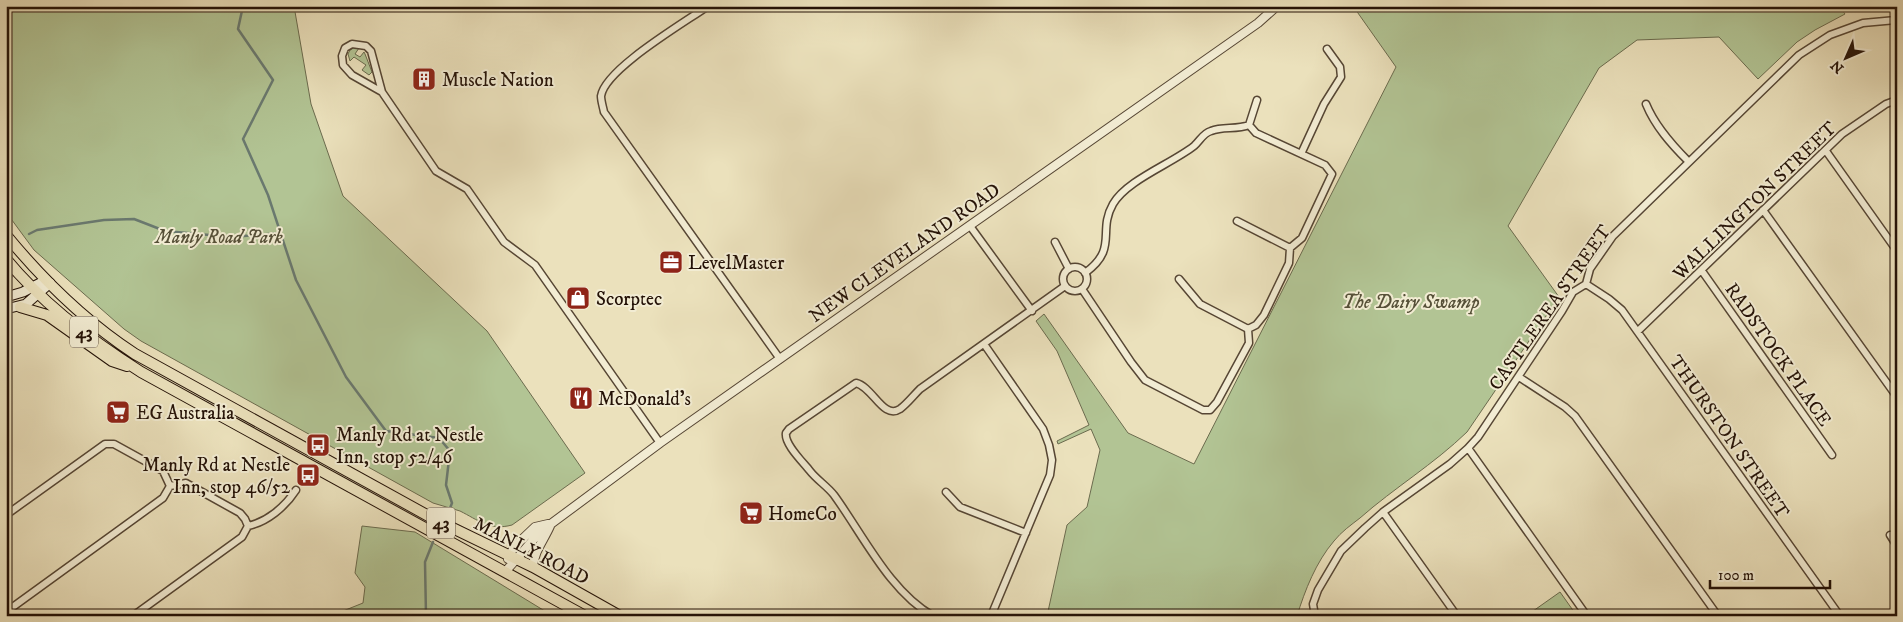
<svg xmlns="http://www.w3.org/2000/svg" width="1903" height="622" viewBox="0 0 1903 622" font-family="'IM FELL DW Pica',serif">
  <rect width="100%" height="100%" fill="#ebe1bc"/>
  <filter id="stains"><feTurbulence type="fractalNoise" baseFrequency=".004" numOctaves="4"/><feColorMatrix values="0 0 0 0 .2 0 0 0 0 .09 0 0 0 0 .02 0 0 0 .5 -.17"/></filter>
  <radialGradient id="worn" r=".72"><stop offset=".6" stop-color="#630" stop-opacity="0"/><stop offset="1" stop-color="#630" stop-opacity=".3"/></radialGradient>
  <path fill="#b2c494" stroke="#6b6b4e" d="M6,6H294L311,104L343,196L487,331L585,473L512,525C490,531 478,520 460,511C451,508 442,506 433,503L141,341L124,329L34,250L6,212Z
    M1353,6H1839L1845,14L1815,30L1797,42L1758,79L1719,37L1637,40L1599,68L1508,226L1559,297L1467,432C1434,464 1394,488 1360,518C1351,525 1341,532 1334,541C1316,562 1305,590 1297,616H1047L1067,525L1087,507L1100,450L1091,429L1058,444L1057,441L1089,425L1057,351L1036,321L1044,314L1128,433L1194,464L1396,67Z
    M355,47L359,48L355,54L360,57L364,52L365,54L372,72L369,75L362,70L366,65L354,57L350,61L348,54L350,50Z
    M362,526L415,532L553,616H336L343,611L363,603L365,587L355,573Z
    M1560,592L1577,616H1526Z"/>
  <g fill="none" stroke-linecap="round" stroke-linejoin="round">
    <path stroke="#6a796f" stroke-width="2.5" d="M243,6L238,29L273,80L243,139L268,195L296,280L346,377L386,431L439,438L450,451L446,485L452,503L447,516
      M29,234L37,230L104,220L134,219L165,231L232,237L280,233
      M426,616L425,562L433,542"/>
    <g stroke="#564634" stroke-width="9">
      <path id="minor" d="M708,6C684,23 605,69 601,96C601,101 603,107 604,112L780,359
        M382,92L371,51L366,46L352,44L345,48L342,56L343,65L352,75L382,92L436,171L467,189L504,242L535,265L660,443
        M1646,104C1655,126 1671,144 1688,161
        M1249,125L1257,100
        M1826,151L1897,251
        M1301,154L1324,104L1341,77L1340,67L1327,49
        M1763,210L1897,397
        M1237,221L1290,248
        M970,226L1032,311
        M1055,242L1069,269
        M1063 279a12 12 0 1 1 24 0a12 12 0 1 1-24 0Z
        M1702,271L1832,455
        M1179,279L1200,304L1248,329
        M1586,284L1609,299L1622,310L1840,616
        M1082,289L1131,362L1145,380L1203,410H1210L1217,402L1249,343L1248,329L1256,325L1264,315L1289,263L1290,248L1302,238L1332,174L1325,165L1256,133L1249,125C1236,130 1223,126 1211,131C1203,133 1200,141 1194,146C1171,164 1127,180 1113,204C1097,232 1119,248 1085,273
        M1638,331L1842,134L1886,104L1897,100
        M984,344L1043,429L1049,445L1052,460L1050,475L991,616
        M1519,377L1565,407L1575,416L1718,616
        M1468,448L1587,616
        M946,492L960,507L1026,533
        M1383,512L1457,616
        M6,515L105,444H114L163,471L170,486L186,483L240,513L245,519L248,526L242,537L133,616
        M248,526C267,522 285,507 296,490
        M1890,535L1897,546
        M6,604L15,616
        M10,609L163,498L170,486
        M933,616C890,592 863,535 834,495C827,486 817,480 810,471C803,462 784,444 786,433L789,429L856,383C873,387 883,420 900,409C907,404 913,396 920,389L1065,286
        M1315,616L1313,604L1318,590L1341,551L1365,528L1383,512L1450,464L1468,448L1478,437L1562,311L1573,292L1586,284L1590,269L1613,236L1799,55L1830,35L1863,23L1896,20"/>
    </g>
    <g stroke="#564634" stroke-width="10">
      <path id="tertiary" d="M508,559L514,547L535,527L548,524
        M533,567C534,551 544,540 550,526
        M505,572L540,532L660,443L1258,23L1277,6"/>
    </g>
    <g stroke="#241207" stroke-width="11">
      <path id="secondary" d="M6,297L23,292L46,280
        M6,309L26,304L50,283"/>
    </g>
    <g stroke="#241207" stroke-width="12">
      <path id="primary" d="M6,235C43,280 86,322 135,354L434,519L533,567L620,616
        M6,259C43,304 92,341 141,372L585,616
        M6,278L9,263
        M20,307L47,315L112,361L127,366"/>
    </g>
    <use href="#minor" stroke="#f2ecd3" stroke-width="6"/>
    <use href="#tertiary" stroke="#f2ecd3" stroke-width="8"/>
    <use href="#secondary" stroke="#f2ecd3" stroke-width="9"/>
    <use href="#primary" stroke="#ebe1bc" stroke-width="10"/>
  </g>
  <defs>
    <g id="building-square" transform="scale(1.25)"><rect x="-9" y="-9" width="18" height="18" rx="4" fill="#8f2418" stroke="#f2ecd3"/><path d="M-4-6H4V6H1V3H-1V6H-4ZM-2.5-4.3h1.7v1.8h-1.7ZM.8-4.3h1.7v1.8H.8ZM-2.5-1h1.7V.8h-1.7ZM.8-1h1.7V.8H.8Z" fill="#fff"/></g>
    <g id="office-square" transform="scale(1.25)"><rect x="-9" y="-9" width="18" height="18" rx="4" fill="#8f2418" stroke="#f2ecd3"/><path d="M-6-3h4V-5.5h4V-3h4V5H-6ZM-1-4.5V-3h2v-1.5ZM-6 0V1H6V0Z" fill="#fff"/></g>
    <g id="shop-square" transform="scale(1.25)"><rect x="-9" y="-9" width="18" height="18" rx="4" fill="#8f2418" stroke="#f2ecd3"/><path d="M-5-2.5h2.3a2.7 3.5 0 0 1 5.4 0H5L5.5 6h-11ZM-1.5-2.5h3a1.5 2.3 0 0 0-3 0Z" fill="#fff"/></g>
    <g id="restaurant-square" transform="scale(1.25)"><rect x="-9" y="-9" width="18" height="18" rx="4" fill="#8f2418" stroke="#f2ecd3"/><path d="M-5-6h1v4h1v-4h1v4h1v-4h1v5L-1.5 .5V6h-2V.5L-5-1ZM5-6V6H3V1.5H1.5Q1.5-4 5-6Z" fill="#fff"/></g>
    <g id="supermarket-square" transform="scale(1.25)"><rect x="-9" y="-9" width="18" height="18" rx="4" fill="#8f2418" stroke="#f2ecd3"/><path d="M-6-5.5h2.5l.6 2H6L4.5 2H-2.5L-4.4-4H-6ZM-1.5 3.2a1.3 1.3 0 1 0 .1 0ZM3 3.2a1.3 1.3 0 1 0 .1 0Z" fill="#fff"/></g>
    <g id="bus-square" transform="scale(1.25)"><rect x="-9" y="-9" width="18" height="18" rx="4" fill="#8f2418" stroke="#f2ecd3"/><path d="M-5-6H5V4H4V6H2V4H-2V6H-4V4H-5ZM-3.5-4V0h7V-4ZM-3.5 1.2v1.5H-2V1.2ZM2 1.2v1.5H3.5V1.2Z" fill="#fff"/></g>
  </defs>
  <g fill-rule="evenodd">
    <use href="#building-square" x="424" y="79"/>
    <use href="#office-square" x="671" y="262"/>
    <use href="#shop-square" x="578" y="298"/>
    <use href="#restaurant-square" x="581" y="398"/>
    <use href="#supermarket-square" x="118" y="412"/>
    <use href="#bus-square" x="318" y="445"/>
    <use href="#bus-square" x="308" y="475"/>
    <use href="#supermarket-square" x="751" y="513"/>
  </g>
  <g text-anchor="middle" stroke-width="4" stroke-linejoin="round" paint-order="stroke">
    <g fill="#f2ecd3" stroke="#625344" stroke-width="1">
      <rect x="70" y="316.5" width="28" height="31" rx="4"/>
      <rect x="427" y="507.5" width="28" height="31" rx="4"/>
    </g>
    <g font-size="18" font-weight="bold" fill="#241207">
      <text x="84" y="338">43</text>
      <text x="441" y="529">43</text>
    </g>
    <g font-size="19" fill="#241207" stroke="#f2ecd3" text-anchor="start">
      <text x="442" y="86">Muscle Nation</text>
      <text x="688" y="269">LevelMaster</text>
      <text x="596" y="305">Scorptec</text>
      <text x="598" y="405">McDonald's</text>
      <text x="136" y="419">EG Australia</text>
      <text x="336" y="441">Manly Rd at Nestle<tspan x="336" dy="22">Inn, stop 52/46</tspan></text>
      <text x="290" y="471" text-anchor="end">Manly Rd at Nestle<tspan x="290" dy="22">Inn, stop 46/52</tspan></text>
      <text x="768" y="520">HomeCo</text>
    </g>
    <g font-size="19" fill="#241207" stroke="#f2ecd3">
      <text transform="translate(1754 200) rotate(-44)" y="7">WALLINGTON STREET</text>
      <text transform="translate(904 252) rotate(-35)" y="7">NEW CLEVELAND ROAD</text>
      <text transform="translate(1549 307) rotate(-55)" y="7">CASTLEREA STREET</text>
      <text transform="translate(1779 354) rotate(55)" y="7">RADSTOCK PLACE</text>
      <text transform="translate(1730 436) rotate(55)" y="7">THURSTON STREET</text>
      <text transform="translate(532 550) rotate(27)" y="7">MANLY ROAD</text>
    </g>
    <g font-size="19" font-style="italic" fill="#565038" stroke="#f2ecd3">
      <text x="219" y="243">Manly Road Park</text>
      <text x="1411" y="308">The Dairy Swamp</text>
    </g>
  </g>
  <rect width="1903" height="622" fill="none" stroke="#ebe1bc" stroke-width="25"/>
  <rect x="8" y="8" width="1888" height="607" fill="none" stroke="#241207" stroke-width="2.5"/>
  <rect x="12" y="12" width="1878" height="597" fill="none" stroke="#241207"/>
  <g transform="translate(1846 58) rotate(225)" stroke="#f2ecd3" stroke-width="4" paint-order="stroke">
  <path d="M0-4L9 19L0 12L-9 19Z" fill="#241207"/>
  <text y="-8" font-size="14" font-weight="bold" text-anchor="middle" fill="#241207">N</text>
  </g>
  <path d="M1710 580v8h120v-8" fill="none" stroke="#241207" stroke-width="2.5"/>
  <text x="1718" y="580" font-size="15" fill="#241207" stroke="#f2ecd3" stroke-width="4" paint-order="stroke">100 m</text>
  <rect width="100%" height="100%" filter="url(#stains)"/>
  <rect width="100%" height="100%" fill="url(#worn)"/>
</svg>
